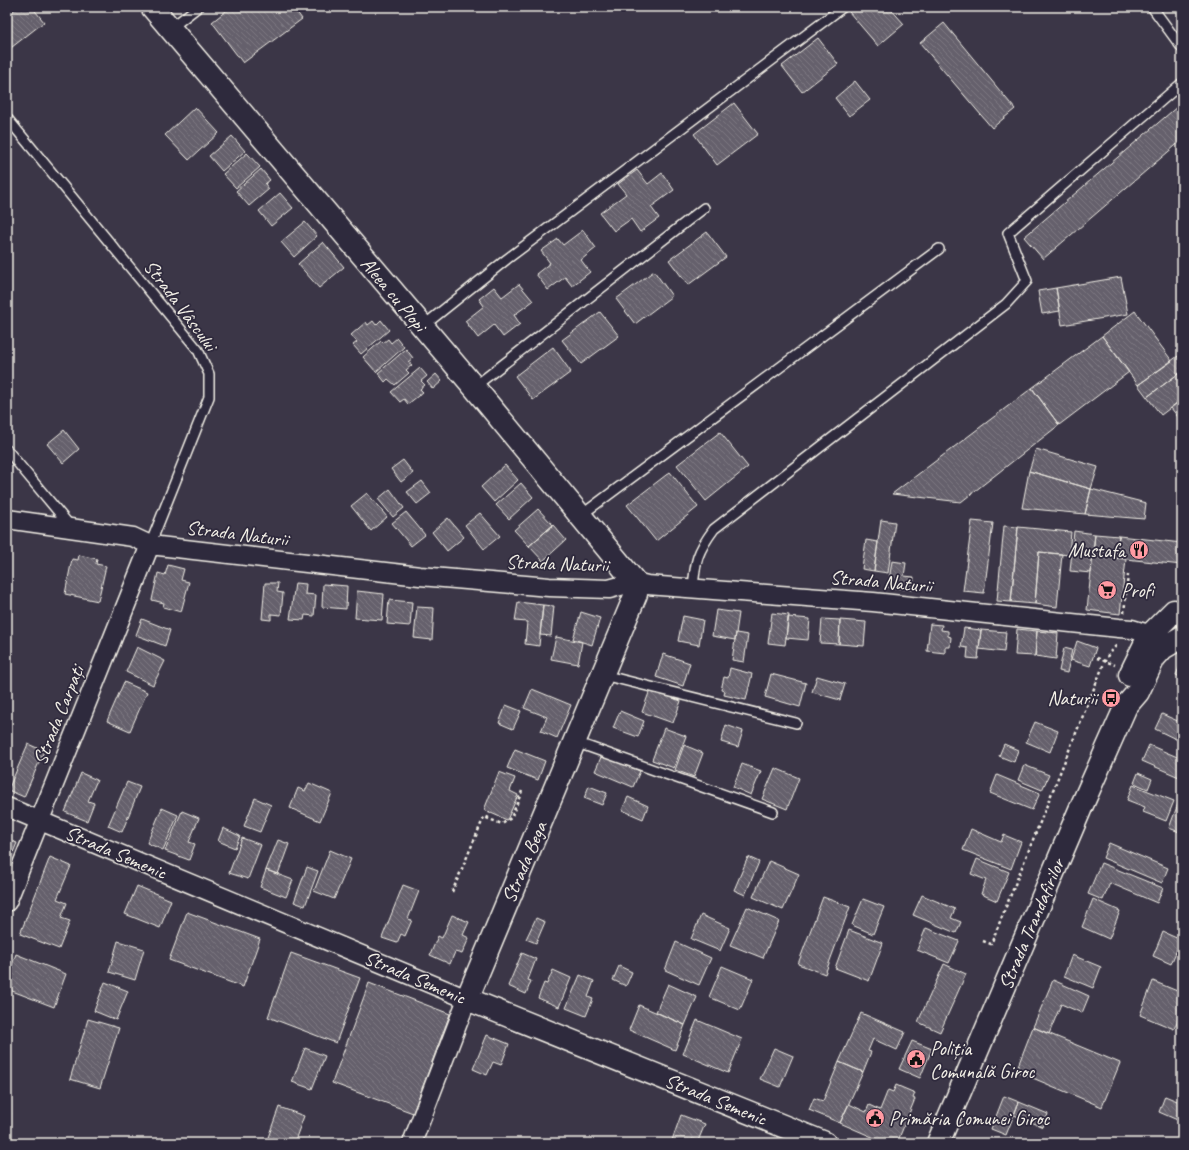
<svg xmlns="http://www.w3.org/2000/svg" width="1189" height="1150" viewBox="0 0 1189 1150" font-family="Caveat,sans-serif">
  <defs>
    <pattern id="building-back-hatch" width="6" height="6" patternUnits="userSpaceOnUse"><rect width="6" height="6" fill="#65616c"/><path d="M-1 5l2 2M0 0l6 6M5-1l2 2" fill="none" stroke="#7c7881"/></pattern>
  </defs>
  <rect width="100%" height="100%" fill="#3b3647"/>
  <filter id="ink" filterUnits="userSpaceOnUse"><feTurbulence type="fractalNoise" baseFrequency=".025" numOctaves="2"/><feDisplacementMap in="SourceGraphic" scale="8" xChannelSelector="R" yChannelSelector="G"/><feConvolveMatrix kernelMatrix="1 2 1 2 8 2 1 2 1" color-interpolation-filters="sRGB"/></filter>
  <g filter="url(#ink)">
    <path fill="url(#building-back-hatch)" stroke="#f4f1e8" d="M18,7H32L44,22L7,51V16Z
      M231,7H293L302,19L243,63L212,22Z
      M855,7H889L904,24L878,46L849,12Z
      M944,23L1015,109L992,128L920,43Z
      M818,38L838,64L802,92L782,66Z
      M855,81L870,100L849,116L835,98Z
      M734,103L758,134L717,165L694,134Z
      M1178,106L1182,111V140L1043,259L1024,237Z
      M195,107L219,133L189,160L165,135Z
      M232,136L245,151L222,171L209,156Z
      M247,153L260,167L236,188L223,174Z
      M261,169L270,180L265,184L269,189L249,206L236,191Z
      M637,170L648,184L662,173L674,190L651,207L659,218L640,232L631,219L614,231L600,213L626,194L618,184Z
      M280,193L293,208L271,226L259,211Z
      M305,222L317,236L294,257L281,242Z
      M583,230L596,248L581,260L590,272L572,286L565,277L548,290L536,274L550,263L541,251L558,239L563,245Z
      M707,232L726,257L688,285L669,260Z
      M323,242L344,267L319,288L298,264Z
      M654,271L672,296L635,324L616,299Z
      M1121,277L1128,314L1062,325L1056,288Z
      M519,284L533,301L514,315L520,324L503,337L494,325L478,338L465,321L484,306L479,299L494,287L502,297Z
      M1056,288L1060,311L1042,314L1038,291Z
      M1135,311L1172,361L1138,385L1102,336Z
      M600,312L619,336L581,364L562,340Z
      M381,320L389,330L361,354L353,345L357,342L351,335L366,322L368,325L373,321L376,325Z
      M1102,336L1129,372L1059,425L1032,388Z
      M397,338L404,347L376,372L363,357L381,341L383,343L388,339L391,343Z
      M553,347L571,372L533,400L515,376Z
      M406,349L413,358L408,362L412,365L406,370L409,373L395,385L388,379L385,382L378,373Z
      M1178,356L1182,361V371L1147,397L1138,385Z
      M420,368L427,376L421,381L425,385L420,389L423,392L408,404L404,399L400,402L391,392Z
      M1182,371V399L1161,415L1147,397Z
      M436,374L442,381L433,389L427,382Z
      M1032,388L1059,425L961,502L892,494Z
      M1182,399V422L1171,408Z
      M64,430L79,449L63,463L47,444Z
      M720,432L748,467L706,501L677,465Z
      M1036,449L1098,467L1091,489L1029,471Z
      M403,460L413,473L401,482L391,469Z
      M505,465L518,480L494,502L481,487Z
      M1029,471L1091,489L1085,514L1022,508Z
      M670,472L698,507L656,541L627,505Z
      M422,481L431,493L417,504L407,492Z
      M521,483L533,497L509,519L496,505Z
      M390,489L404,508L393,517L378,499Z
      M1091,489L1146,503L1144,519L1085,514Z
      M367,493L387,517L371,531L351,506Z
      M538,509L553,525L529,546L514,530Z
      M406,512L425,535L411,546L392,523Z
      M480,513L500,536L484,549L465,525Z
      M448,518L464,537L447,551L432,532Z
      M881,520L895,522L888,573L874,571Z
      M972,521L993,523L984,593L963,591Z
      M553,525L566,540L543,561L529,546Z
      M1004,526L1018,527L1011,602L997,601Z
      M1018,527L1071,532L1069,555L1039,552L1035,604L1011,602Z
      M1074,531L1095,534L1091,573L1070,571Z
      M1095,534L1119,536L1116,558L1126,559L1120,614L1087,610Z
      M1119,536L1182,543V565L1116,558Z
      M866,540L878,542L874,571L862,569Z
      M1039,552L1062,554L1057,607L1035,604Z
      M79,555L97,559L96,564L106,566L98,601L65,594L72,559L78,560Z
      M892,561L906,563L904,576L914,577L913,590L888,587Z
      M168,565L184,569L181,580L189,582L181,612L163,607L164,603L152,600L158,573L165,575Z
      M265,583H278L277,592L283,593L281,615L271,614V620L262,619Z
      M295,583L306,584L305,594L316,595L314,616L305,615L304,620L290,619Z
      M323,584L347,586L346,609L322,607Z
      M357,591L384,594L382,620L355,618Z
      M389,600L412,602L410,626L387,624Z
      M518,602L543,605L539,646L525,644L527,622L515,621Z
      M543,605L554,606L551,636L540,635Z
      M417,607L434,608L432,640L414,638Z
      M716,610L739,613L735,640L712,636Z
      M581,612L600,618L592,645L573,639Z
      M772,613L789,615L785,645L768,643Z
      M683,616L703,620L699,645L678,641Z
      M788,617L810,619L808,640L786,638Z
      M142,619L170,630L165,646L136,635Z
      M822,619L840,620L839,644L820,643Z
      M840,620L866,622L864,646L839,644Z
      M930,624L942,625L941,630L948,631V636L951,637L950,647H945V653L927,651Z
      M964,628L981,630L978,659L967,658L968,648L961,647Z
      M1017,629L1037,631L1035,656L1015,655Z
      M981,630L1006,632L1004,652L979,649Z
      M1037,631L1058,633L1056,659L1035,656Z
      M736,633L748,635L744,662L732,660Z
      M556,637L582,642L578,664L551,659Z
      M1077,641L1096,648L1090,666L1071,660Z
      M137,647L165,661L153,685L126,672Z
      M1064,648L1072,650L1067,673L1059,671Z
      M663,654L690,663L683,686L656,677Z
      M1182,661V678L1176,675Z
      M730,668L752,674L746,700L724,695L725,691L721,690L724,677L728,678Z
      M771,674L806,683L800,707L765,697Z
      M817,676L845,684L840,700L812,692Z
      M124,682L147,692L130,731L107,721Z
      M532,689L571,705L557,738L541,731L547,717L524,708Z
      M650,690L681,701L673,723L642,712Z
      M506,705L521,711L513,729L499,723Z
      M620,711L644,721L638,737L613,728Z
      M1162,714L1182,723V742L1155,729Z
      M1035,722L1058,731L1050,752L1026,742Z
      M726,725L743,731L738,747L721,742Z
      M664,728L686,736L674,768L652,760Z
      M28,744L44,751L24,797L8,790Z
      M1004,744L1018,750L1014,762L999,756Z
      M684,745L703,753L694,777L675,770Z
      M1149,745L1182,759V770L1179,777L1142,761Z
      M1181,746H1182V757L1177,754Z
      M515,749L545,761L538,780L507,768Z
      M602,755L640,771L633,787L595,771Z
      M742,764L761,771L751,795L733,787Z
      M1024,765L1049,775L1042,790L1018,780Z
      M775,768L799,778L787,809L762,799Z
      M499,772L515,778L510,791L518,795L507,820L484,810Z
      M81,773L97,780L88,801L94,803L87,821L65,812Z
      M1138,773L1152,779L1148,789L1134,783Z
      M997,775L1040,793L1032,810L990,793Z
      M127,782L140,787L122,832L108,826Z
      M309,783L332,793L320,821L290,808L298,788L305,791Z
      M1133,785L1174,801L1166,821L1143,812L1145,807L1127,800Z
      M589,786L607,793L602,805L584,798Z
      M628,797L648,806L643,819L622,810Z
      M255,798L271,805L260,832L244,826Z
      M1178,804L1182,805V833L1169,828Z
      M162,808L178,815L163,850L147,843Z
      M182,811L199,818L189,842L195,844L189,860L165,851Z
      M223,828L240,836L235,848L218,841Z
      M971,829L1001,842L1004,835L1021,842L1011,869L963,850Z
      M242,838L261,845L248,879L229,873Z
      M7,839L17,843L7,867Z
      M278,840L289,844L278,874L266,870Z
      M1109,843L1168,868L1162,883L1103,858Z
      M330,850L351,859L334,899L314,891Z
      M50,857L71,866L57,899L67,903L61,918L70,921L59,949L20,934Z
      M748,857L759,862L745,895L734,890Z
      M977,859L1009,872L997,901L981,894L986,880L971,874Z
      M769,861L799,874L783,910L753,897Z
      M1101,863L1163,888L1157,903L1110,883L1103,900L1088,894Z
      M307,867L318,871L305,906L294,902Z
      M266,870L293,880L286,897L260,887Z
      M403,885L419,891L408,919L412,920L405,936L401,934L397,943L382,938Z
      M137,886L171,900L160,928L125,914Z
      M922,895L955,909L951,918L961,922L956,933L913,915Z
      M823,897L850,907L825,974L798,964Z
      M863,899L884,907L873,934L852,925Z
      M1093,899L1120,911L1109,939L1082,927Z
      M747,907L779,921L763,958L730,945Z
      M187,912L260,939L243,987L169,960Z
      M452,915L469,922L463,935L469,938L462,954L455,952L450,964L430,955L438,936L442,938Z
      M701,915L730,928L720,951L691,939Z
      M536,918L545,922L536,943L526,939Z
      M926,928L959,941L949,963L917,950Z
      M849,930L883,943L869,981L835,968Z
      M1163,932L1181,940L1171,964L1153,956Z
      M118,941L144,949L135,980L109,972Z
      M676,942L711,958L699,985L665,970Z
      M291,953L360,978L336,1043L268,1017Z
      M522,953L536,959L528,980L531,981L526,994L508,986Z
      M16,954L66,974L54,1007L7,989V978Z
      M1072,955L1101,967L1093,988L1064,976Z
      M944,964L966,974L940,1032L918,1022Z
      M619,966L632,972L626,986L613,980Z
      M722,966L753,979L740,1010L709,997Z
      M553,970L571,978L559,1007L538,998L544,983L547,984Z
      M580,975L594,981L588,997L593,999L586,1016L566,1008Z
      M1053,980L1089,996L1082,1013L1061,1004L1049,1034L1033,1027Z
      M1153,981L1182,993V1010L1174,1029L1140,1015Z
      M105,982L128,991L116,1020L94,1011Z
      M369,983L450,1014L413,1113L332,1083Z
      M668,984L697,997L685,1025L656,1012Z
      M639,1005L685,1025L675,1050L629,1030Z
      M861,1013L905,1032L897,1050L873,1039L868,1051L871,1052L863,1072L839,1062Z
      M88,1019L119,1028L100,1088L70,1079Z
      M697,1020L742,1039L728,1073L683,1054Z
      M1033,1027L1120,1063L1102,1107L1016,1071Z
      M487,1035L509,1044L501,1065L493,1062L487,1075L473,1069Z
      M912,1041L932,1049L920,1078L899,1069Z
      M305,1048L325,1056L312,1089L292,1082Z
      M774,1048L793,1056L780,1087L760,1079Z
      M839,1062L863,1072L840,1123L809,1110L814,1098L823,1101Z
      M896,1085L915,1093L913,1098L915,1099L897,1143H886L840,1123L849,1104L866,1112L869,1105L880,1110L888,1090L893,1092Z
      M1004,1096L1019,1102L1006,1135L991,1129Z
      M1165,1096L1182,1103V1122L1159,1112Z
      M1019,1102L1048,1114L1043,1127L1014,1115Z
      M279,1107L304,1116L294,1143H266Z
      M7,1112L11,1113L7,1126Z
      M681,1115L705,1124L698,1141L692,1139L690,1143H671Z"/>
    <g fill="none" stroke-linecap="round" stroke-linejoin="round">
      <g stroke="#f4f1e8" stroke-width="12">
        <path id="service" d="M1152,7L1182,48
          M171,28L198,7
          M7,118L198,350L209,374V397L150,545
          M422,327L507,259L843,7
          M474,387L704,208
          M7,450L71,527
          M580,516L939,249
          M693,589C695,561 697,552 714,529L1006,304L1027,281L1008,233L1182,83
          M603,675L796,723
          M575,742L773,812"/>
      </g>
      <g stroke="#f4f1e8" stroke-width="21">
        <path id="minor" d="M7,519L133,537L150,545L420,576L549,587L609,589L635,582L647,585L873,602L1119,628L1132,629L1162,638
          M7,807L467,999L412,1143
          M7,902L150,545"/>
      </g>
      <g stroke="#f4f1e8" stroke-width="25">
        <path id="tertiary" d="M152,7L474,387L635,582L636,594L467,999L825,1143"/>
      </g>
      <g stroke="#f4f1e8" stroke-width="25">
        <path id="secondary" d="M1130,675L1149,636L1174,611
          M938,1143L1082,805L1126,706L1138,692L1154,658L1163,648L1182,637"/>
      </g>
      <path stroke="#f4f1e8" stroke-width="2.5" stroke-dasharray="3 3" stroke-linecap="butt" d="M1124,613L1128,575
        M1097,658L1115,665
        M487,819L490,812
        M452,892L484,817L502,824L511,818L522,791
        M983,941L991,944L1105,661L1109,653L1118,644"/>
      <use href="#service" stroke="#2f2a3d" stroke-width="9"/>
      <use href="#minor" stroke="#2f2a3d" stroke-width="18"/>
      <use href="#tertiary" stroke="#2f2a3d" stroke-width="22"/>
      <use href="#secondary" stroke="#2f2a3d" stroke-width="22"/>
    </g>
  </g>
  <defs>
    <g id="restaurant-disc" transform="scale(1)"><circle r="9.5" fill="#ff9aa2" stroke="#2f2a3d"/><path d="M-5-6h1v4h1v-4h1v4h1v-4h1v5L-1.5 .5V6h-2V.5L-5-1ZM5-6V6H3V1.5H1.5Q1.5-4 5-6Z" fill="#111"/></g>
    <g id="supermarket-disc" transform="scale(1)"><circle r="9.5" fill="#ff9aa2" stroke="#2f2a3d"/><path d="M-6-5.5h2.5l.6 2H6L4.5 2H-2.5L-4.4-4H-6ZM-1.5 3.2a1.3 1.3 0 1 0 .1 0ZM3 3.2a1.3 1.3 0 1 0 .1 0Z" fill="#111"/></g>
    <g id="bus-disc" transform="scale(1)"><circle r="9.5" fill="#ff9aa2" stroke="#2f2a3d"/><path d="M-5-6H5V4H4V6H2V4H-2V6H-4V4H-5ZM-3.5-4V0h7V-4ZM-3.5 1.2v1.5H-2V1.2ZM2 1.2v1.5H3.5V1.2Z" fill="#111"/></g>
    <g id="civic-disc" transform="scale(1)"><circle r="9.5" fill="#ff9aa2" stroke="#2f2a3d"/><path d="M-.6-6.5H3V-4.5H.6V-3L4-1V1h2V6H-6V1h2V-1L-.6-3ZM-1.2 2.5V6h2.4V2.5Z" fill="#111"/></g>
  </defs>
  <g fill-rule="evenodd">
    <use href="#restaurant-disc" x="1139" y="550"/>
    <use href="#supermarket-disc" x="1107" y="590"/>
    <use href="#bus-disc" x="1111" y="698"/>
    <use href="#civic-disc" x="916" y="1059"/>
    <use href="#civic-disc" x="875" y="1118"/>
  </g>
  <g text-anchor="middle" stroke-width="3.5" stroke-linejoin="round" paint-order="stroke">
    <g font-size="20" fill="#f4f1e8" stroke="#2f2a3d">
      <text transform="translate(394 294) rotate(50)" y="7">Aleea cu Plopi</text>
      <text transform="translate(181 305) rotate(53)" y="7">Strada Vâscului</text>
      <text transform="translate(237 533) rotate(7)" y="7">Strada Naturii</text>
      <text transform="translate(557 563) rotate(2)" y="7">Strada Naturii</text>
      <text transform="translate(881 581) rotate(5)" y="7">Strada Naturii</text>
      <text transform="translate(58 715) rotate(-68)" y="7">Strada Carpați</text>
      <text transform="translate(116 852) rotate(23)" y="7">Strada Semenic</text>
      <text transform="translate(524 862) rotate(-67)" y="7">Strada Bega</text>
      <text transform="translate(1031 924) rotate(-67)" y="7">Strada Trandafirilor</text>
      <text transform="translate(415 977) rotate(23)" y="7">Strada Semenic</text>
      <text transform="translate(716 1099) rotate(22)" y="7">Strada Semenic</text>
    </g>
    <g font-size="20" fill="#f4f1e8" stroke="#2f2a3d" text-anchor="start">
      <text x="1125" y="557" text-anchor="end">Mustafa</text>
      <text x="1121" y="597">Profi</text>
      <text x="1097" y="705" text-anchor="end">Naturii</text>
      <text x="930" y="1055">Poliția<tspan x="930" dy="23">Comunală Giroc</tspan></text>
      <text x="889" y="1125">Primăria Comunei Giroc</text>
    </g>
  </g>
  <rect width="1189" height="1150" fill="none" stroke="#2f2a3d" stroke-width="24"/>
  <rect x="12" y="12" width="1165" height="1126" fill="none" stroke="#f4f1e8" stroke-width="1.5" filter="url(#ink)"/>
</svg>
